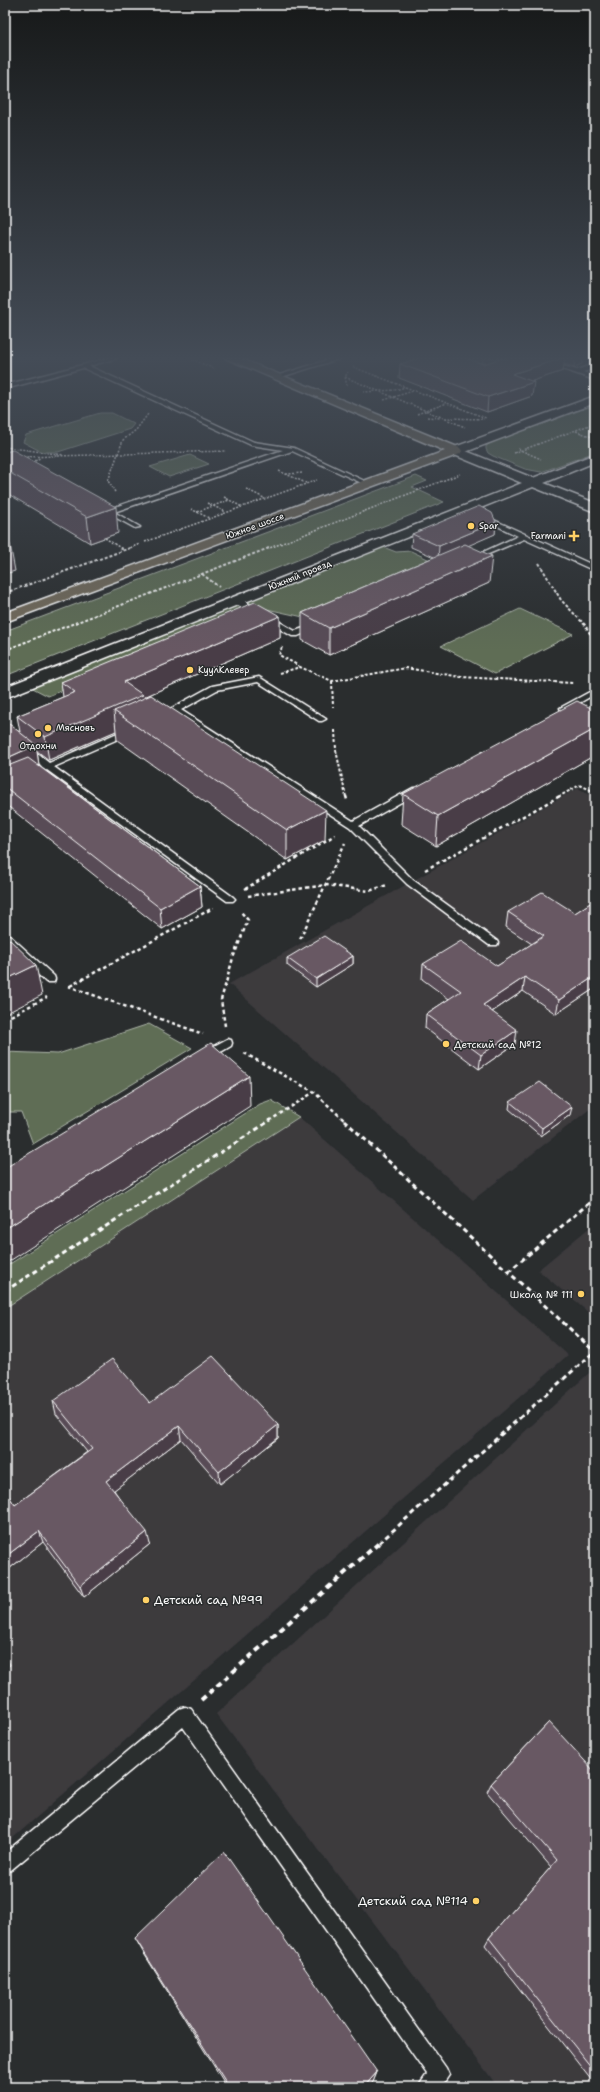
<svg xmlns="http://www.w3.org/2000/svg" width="600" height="2092" viewBox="0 0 600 2092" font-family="'Shantell Sans',sans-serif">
  <rect width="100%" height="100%" fill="#2a2d2e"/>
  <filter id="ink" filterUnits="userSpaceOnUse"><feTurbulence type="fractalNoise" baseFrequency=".025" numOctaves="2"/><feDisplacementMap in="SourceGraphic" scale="8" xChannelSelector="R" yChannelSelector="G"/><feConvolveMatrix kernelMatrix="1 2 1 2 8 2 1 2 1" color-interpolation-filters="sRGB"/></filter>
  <g filter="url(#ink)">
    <path fill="#3c3a3e" d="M578,788L595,798V1105L473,1200L229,984Z
      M299,1117L568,1355L5,1845V1308Z
      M595,1223V1318L538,1270Z
      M589,1373L595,1378V2087H498L216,1714Z"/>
    <path fill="#5e6d55" stroke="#aeb6aa" d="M595,405V452L541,472L525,469L493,456L488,453L486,449V446L492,442Z
      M100,413H112L134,424L130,429L58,452H42L23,442L26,435Z
      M190,455L209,464L169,477L150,467Z
      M416,476L427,481L412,487L444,502L5,676V631Z
      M378,545L396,552L411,551L432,561L317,620L267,609L48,696L27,685Z
      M520,609L573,634L495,674L441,646Z
      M149,1024L192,1048L33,1144L21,1112H5V1052L58,1054Z
      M271,1100L299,1117L5,1308V1267L260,1104Z"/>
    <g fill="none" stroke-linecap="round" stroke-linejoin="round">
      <g stroke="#fff" stroke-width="3">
        <path id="lane" d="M109,358H117L89,366L254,442L294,448L371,484L366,485L292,451L114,512L140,527L135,528L102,510L105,508L109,509L283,450L251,445L83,368L5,389V385Z
          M334,358H342L278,378L273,377Z
          M548,362L577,370L595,364V368L583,372L595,376V380L548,364Z
          M483,515L595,566V571L524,539L474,560H470V558L518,536L481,518L480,517Z
          M233,598H239L295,631L315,624L319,626L298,636H292L233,602Z
          M259,677L326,719L322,721H319L258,682L217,690L181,710L353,821L413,788H419V792L359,826L413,880L497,941L498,943L497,945H489L407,884L350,827L174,713L161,718L157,716L212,686Z
          M595,689V694L567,710H561L560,708Z
          M131,727L134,728V732L54,767L233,897L235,899L233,901H227L47,770L5,788V782L42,766L5,735V728L49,763Z
          M5,934L9,935L54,976L55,979L54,982H46L5,943Z
          M227,1039L231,1040L232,1043L231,1046L209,1059H201L199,1056L201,1053Z
          M185,1707L191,1709L446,2068L449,2075L441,2087H418L427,2074L183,1727L11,1870L5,1873V1853L179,1709Z"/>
      </g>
      <g stroke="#fff" stroke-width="3">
        <path id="street" d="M456,447L533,478L595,454V462L544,483L595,503V512L533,487L5,698V687L522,483L452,454L450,451L452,448Z"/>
      </g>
      <g stroke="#fff" stroke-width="3">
        <path id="secondary" d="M595,396V403L460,454H452L450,451L452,448Z"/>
      </g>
      <g stroke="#fff" stroke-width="3">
        <path id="primary" d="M225,358H239L460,448L462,451L460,454L5,622V613L445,451Z"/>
      </g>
      <path stroke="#fff" stroke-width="1.5" stroke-dasharray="2 1.5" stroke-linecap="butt" d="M189,358L215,369
        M353,367L486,418
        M345,377L465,427
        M347,386L345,377L348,372
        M363,392L395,390L406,387
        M384,400L413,391
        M417,414L447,403
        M427,417L440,418
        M445,418L484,419
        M576,431L595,438
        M5,447L64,455
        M518,449L541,459
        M514,453L595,423
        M23,457L226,451
        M32,463L41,457
        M279,471L306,483
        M286,474L303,473
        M246,489L264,498
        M115,492L108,481L123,440L136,430L148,414
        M224,497L242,507
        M207,503L226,512
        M191,509L209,518
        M197,512L229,500
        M105,538L122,549
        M145,542L317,480
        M127,549L140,544
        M267,549L460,474"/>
      <path stroke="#fff" stroke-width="2" stroke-dasharray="3 2" stroke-linecap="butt" d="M120,548L124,550
        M539,563L561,600L585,625L595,642
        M202,574L219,587
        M5,593L130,548
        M282,647L279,655L299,666
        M5,650L269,548
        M280,673L300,667L332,681L406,668L461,677L573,683
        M332,681L333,707
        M335,730L336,750L346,797
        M558,797L580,785L595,792"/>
      <path stroke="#fff" stroke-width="2.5" stroke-dasharray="3.5 3" stroke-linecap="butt" d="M346,796L347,800
        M425,870L560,796
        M245,889L335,835
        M248,896L326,885L369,891L387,885
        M300,939L345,843
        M68,986L203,1034
        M70,986L213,908
        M5,1019L47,997
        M225,1026L221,1000L233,958L248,920L241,912
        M244,1053L314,1092L345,1121
        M269,1121L314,1092"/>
      <path stroke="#fff" stroke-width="3" stroke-dasharray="5 3.5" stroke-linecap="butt" d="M344,1120L595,1352
        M508,1272L595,1198
        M5,1291L271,1120
        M379,1543L594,1352"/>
      <path stroke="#fff" stroke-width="4" stroke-dasharray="6 4.5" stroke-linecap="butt" d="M201,1700L380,1542"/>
      <use href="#lane" fill="#2a2d2e" fill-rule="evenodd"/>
      <use href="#street" fill="#2a2d2e" fill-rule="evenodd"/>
      <use href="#secondary" fill="#2a2d2e" fill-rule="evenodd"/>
      <use href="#primary" fill="#726b5a" fill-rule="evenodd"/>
    </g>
    <path fill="#594c56" stroke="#fff" d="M420,358H583L582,364L574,367L564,364L563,371L532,381V396L487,412L399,378L400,364Z
      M5,452L118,533L90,543L5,492Z
      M496,522L495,534L468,545L489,583L329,655L302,640V613L434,557L411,547L412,534Z
      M280,616V638L144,697V698L325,840L287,860L117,740L116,731L49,760L37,751L39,765H38L200,886L202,907L162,929L5,804V724L20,732L17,716L63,697L61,682Z
      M595,710V755L436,846L401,824L403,794Z
      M595,900V988L556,1014L523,991L492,1012L515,1044L479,1069L425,1028L426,1014L449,999L422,979L423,964L497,966L532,944L506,927L508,912L575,913Z
      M353,956V964L316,987L287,965V958Z
      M510,1102L570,1115L541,1136L509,1109Z
      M53,1401L150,1403L278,1425V1438L220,1484L181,1439L114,1490L150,1544L84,1597L43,1542L5,1572V1491L15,1505L87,1452L56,1414Z
      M549,1722L595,1909V2079L592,2081L485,1945L489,1938L551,1867L487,1792L491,1784Z
      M135,1938L377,2072L373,2082L368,2087H227L143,1952Z"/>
    <path fill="#483e46" stroke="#fff" d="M483,358H526L482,370Z
      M563,358H565L563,371L511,388L512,374Z
      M575,358H583L582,364L574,367Z
      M534,382L532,396L487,412L488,397Z
      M116,507L118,533L90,543L87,517Z
      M496,522L495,534L438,559L439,546Z
      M10,544L15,571L5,574V546Z
      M492,556L489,583L329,655V628Z
      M280,616V638L144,697L146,718L114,711L116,731L49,760L45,737L124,682Z
      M595,729V755L436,846L438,816Z
      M36,745L39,765L5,780V759Z
      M326,810L325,840L287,860V830Z
      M200,886L202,907L162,929L160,908Z
      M353,956V964L316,987V979Z
      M36,965L42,995L5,1014V980Z
      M595,976V988L556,1014L559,1000Z
      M525,977L523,991L481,1019L483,1005Z
      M517,1030L515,1044L479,1069L481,1055Z
      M249,1076L250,1106L5,1264V1229Z
      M572,1107L570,1115L541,1136L542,1128Z
      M278,1425V1438L220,1484L219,1472Z
      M179,1426L181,1439L109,1494L106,1481Z
      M39,1531L43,1542L5,1572V1557Z
      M147,1532L150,1544L84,1597L80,1586Z
      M5,1654L10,1665L5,1669Z
      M377,2072L373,2082L368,2087H364Z"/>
    <path fill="#675864" stroke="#fff" d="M420,358H466L483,364L503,358H563L512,374L534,382L488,397L400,364Z
      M13,450L116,507L87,517L5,470V452Z
      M479,506L492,513L496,522L439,546L412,534Z
      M5,541L10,544L5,546Z
      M465,544L492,556L329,628L302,613Z
      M255,602L280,616L124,682L143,695L45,737L17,716L75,692L61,682Z
      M151,695L326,810L287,830L114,711Z
      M577,701L595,710V729L438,816L403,794Z
      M8,723L36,745L5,759V724Z
      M28,758L200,886L160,908L5,787V767Z
      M542,892L575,913L595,900V976L559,1000L525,977L483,1005L517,1030L481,1055L426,1014L461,991L423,964L461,941L497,966L544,936L508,912Z
      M5,935L36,965L5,980Z
      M324,936L353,956L316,979L287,958Z
      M211,1043L249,1076L5,1229V1168Z
      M540,1082L572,1107L542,1128L510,1102Z
      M213,1356L278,1425L219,1472L179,1426L106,1481L147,1532L80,1586L39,1531L5,1557V1491L15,1505L92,1449L53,1401L112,1359L150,1403Z
      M549,1722L595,1772V2072L489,1938L557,1860L491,1784Z
      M224,1852L377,2072L364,2087H229L135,1938Z"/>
  </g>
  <linearGradient id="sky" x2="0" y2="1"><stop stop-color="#171919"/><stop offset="0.55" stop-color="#444c57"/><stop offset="1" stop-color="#444c57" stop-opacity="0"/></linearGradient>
  <rect width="600" height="651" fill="url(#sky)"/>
  <g fill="#ffd166" stroke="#2a2d2e" stroke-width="1.5">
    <circle cx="471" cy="526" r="4"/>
    <path d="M572 530h4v4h4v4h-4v4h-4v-4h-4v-4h4z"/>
    <circle cx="190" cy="670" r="4"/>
    <circle cx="48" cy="728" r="4"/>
    <circle cx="38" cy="734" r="4"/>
    <circle cx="446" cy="1044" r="4"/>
    <circle cx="581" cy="1294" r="4"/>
    <circle cx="146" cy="1600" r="4"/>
    <circle cx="476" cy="1901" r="4"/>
  </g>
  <g text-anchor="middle" stroke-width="3" stroke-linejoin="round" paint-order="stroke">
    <g font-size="9" fill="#fff" stroke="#2a2d2e">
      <text transform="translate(255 526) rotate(-20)" y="3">Южное шоссе</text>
      <text transform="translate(300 575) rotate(-22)" y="3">Южный проезд</text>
    </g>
    <g font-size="9" fill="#fff" stroke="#2a2d2e" text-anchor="start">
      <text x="479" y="529">Spar</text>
      <text x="566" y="539" text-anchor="end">Farmani</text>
      <text x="198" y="673">КуулКлевер</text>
      <text x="56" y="731">Мясновъ</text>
      <text x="38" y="749" text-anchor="middle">Отдохни</text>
    </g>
    <g font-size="10" fill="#fff" stroke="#2a2d2e" text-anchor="start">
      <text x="454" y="1048">Детский сад №12</text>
      <text x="573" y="1298" text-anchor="end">Школа № 111</text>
    </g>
    <g font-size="12" fill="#fff" stroke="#2a2d2e" text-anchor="start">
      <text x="154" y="1604">Детский сад №99</text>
      <text x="468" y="1905" text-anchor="end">Детский сад №114</text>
    </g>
  </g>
  <rect width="600" height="2092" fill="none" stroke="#2a2d2e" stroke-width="20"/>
  <rect x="10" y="10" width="580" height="2072" fill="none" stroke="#fff" stroke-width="1.5" filter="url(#ink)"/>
</svg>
